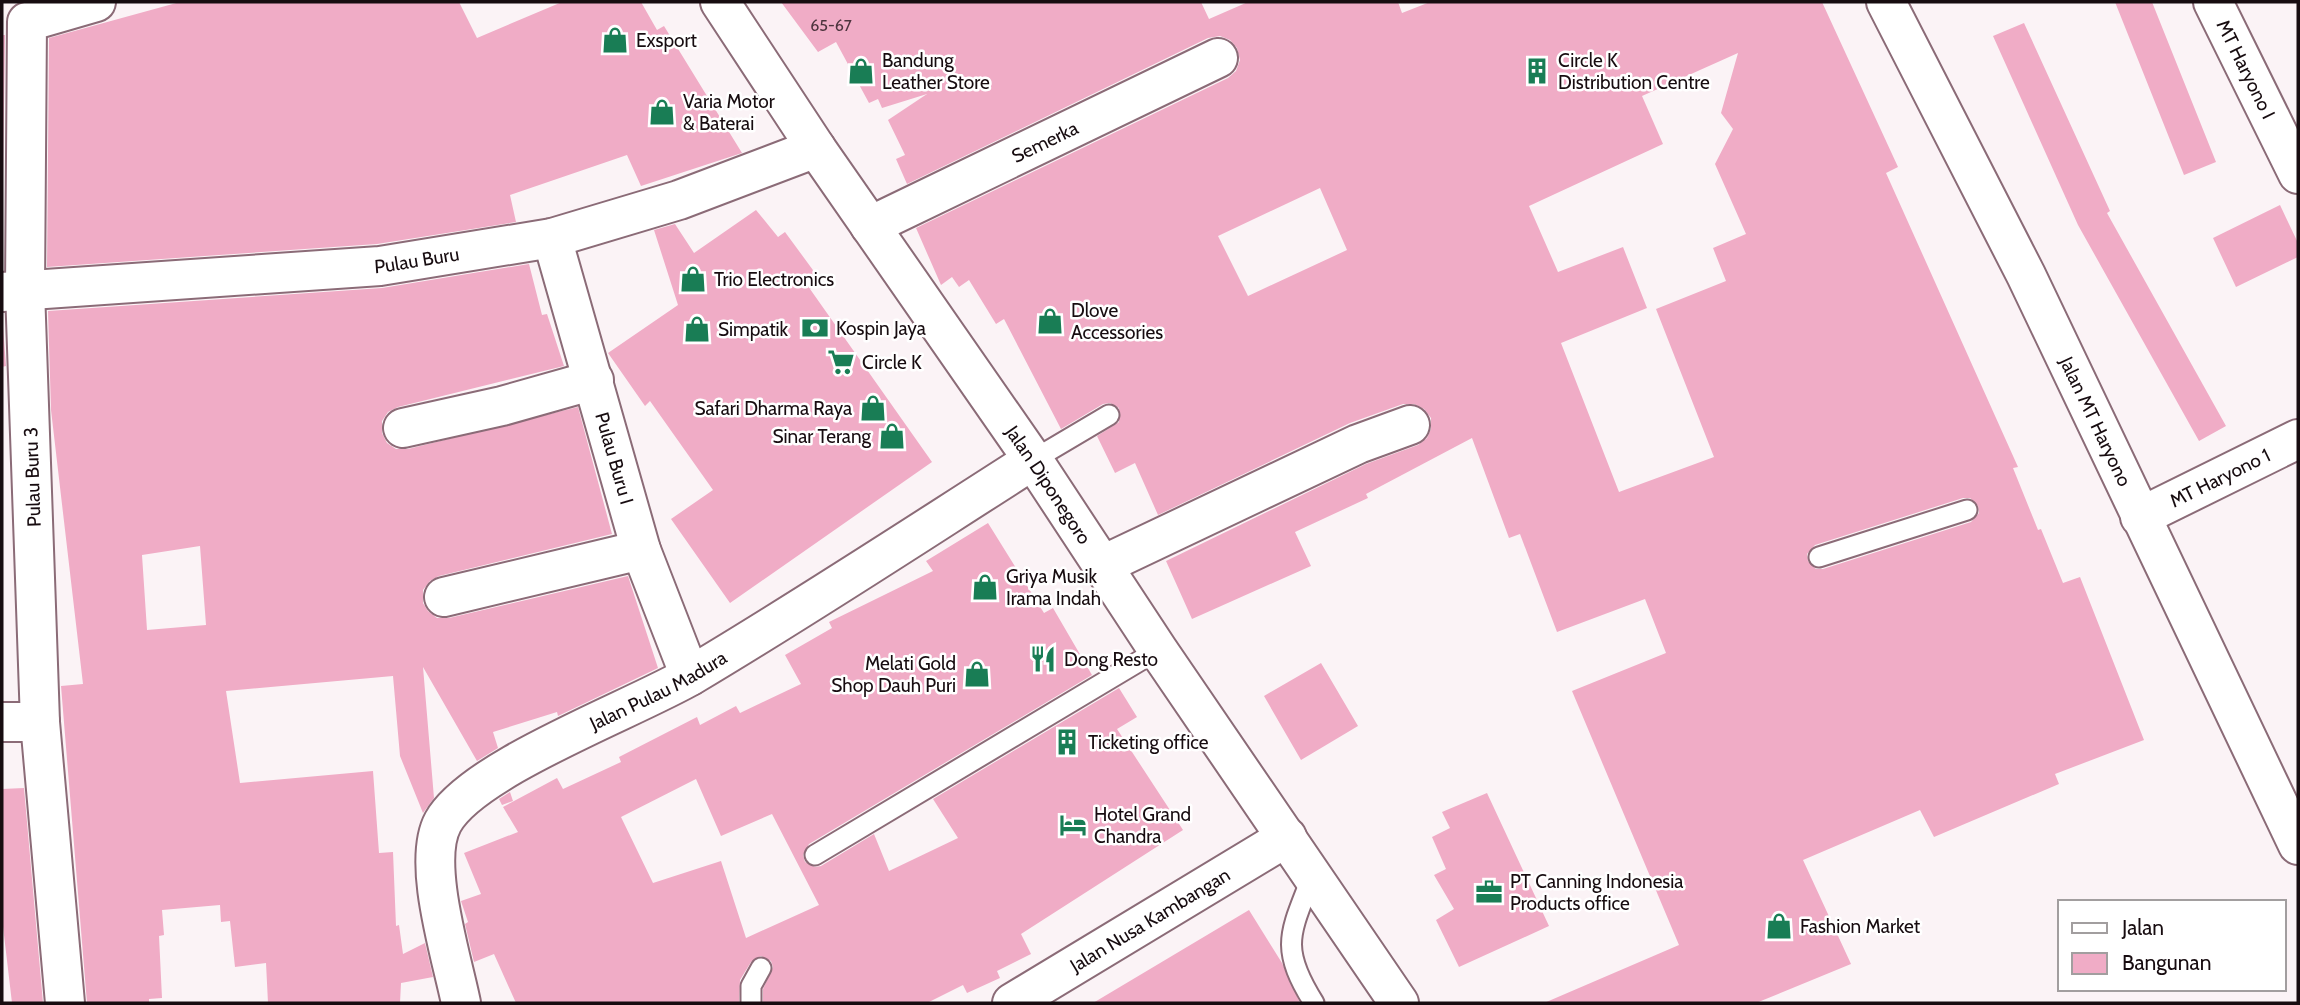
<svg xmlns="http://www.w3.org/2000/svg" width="2300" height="1005" viewBox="0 0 2300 1005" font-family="Cabin,sans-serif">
  <rect width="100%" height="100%" fill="#fbf3f6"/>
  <path fill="#f0acc6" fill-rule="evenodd" d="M180,2H459L477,38L562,2H641L657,30L664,26L742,153L641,186L627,155L510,195L516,222L377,244L47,267L49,38Z
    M781,2H1201L1209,19L1248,2H1398L1402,13L1430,2H1822L1898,167L1886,173L2018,467L2013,468L2038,530L2041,529L2063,583L2080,577L2144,740L2055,774L2059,784L1934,837L1920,810L1803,860L1851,964L1756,1003H1544L1679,945L1572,691L1666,653L1645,599L1557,632L1520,534L1509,538L1472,438L1366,494L1368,498L1295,532L1311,566L1192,619L1166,561L1366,464L1418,445L1427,438L1431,429V418L1424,409L1414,404H1403L1350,423L1158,515L1135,463L1115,473L1097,436L1119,422V408L1110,403L1103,404L1061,429L1004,319L996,324L969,280L959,287L952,277L941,285L916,228L1228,78L1236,71L1240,60L1237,48L1230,40L1220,36L1208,38L907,184L896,159L905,155L888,120L927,94L882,108L878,99L869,103L836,42L818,52ZM1738,53L1721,113L1733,129L1715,164L1746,234L1713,248L1726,281L1656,309L1714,457L1619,492L1561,343L1647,308L1623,247L1558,272L1529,206L1663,144L1642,96ZM1320,188L1347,250L1248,296L1218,236ZM1963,498H1970L1978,506L1979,513L1971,522L1823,569H1816L1808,561L1807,554L1815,545Z
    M2115,2H2152L2216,162L2184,175Z
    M2024,23L2110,211L2107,213L2226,426L2199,441L2078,225L1993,36Z
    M2,35H5L2,248Z
    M2280,205L2298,243V257L2236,287L2213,238Z
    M756,210L778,237L785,232L821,281L810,289L932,462L730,603L671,519L713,490L650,401L645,406L608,353L678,305L654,230L675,224L694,253Z
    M529,264L542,315L547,314L564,366L398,407L388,412L382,421V433L387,443L396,449H408L578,407L612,534L439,576L430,581L423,590V603L428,611L437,618H449L628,576L658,668L558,716L557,712L493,732L498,748L477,761L423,667L434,798L423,813L400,756L393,676L226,691L240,783L373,771L379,853L393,852L396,926L399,925L403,954L425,943L433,977L401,983L400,1003H268L266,963L235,967L230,921L221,922L220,905L162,910L164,935L159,936L162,998L149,999V1003H87L61,686L83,684L51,410L48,311L382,288ZM200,546L206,625L147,630L142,555Z
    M2,314L6,366L2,367Z
    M988,523L1044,613L1053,608L1092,675L809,844L803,855L805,862L815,867L821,866L874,834L889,871L958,838L933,799L1119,688L1137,717L1117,729L1183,830L1021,934L1031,954L997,971L1000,978L967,993L963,985L927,1003H763V989L773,967L771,961L761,956L751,962L740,980L739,1003H516L494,954L474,962L465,924L468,922L461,901L481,894L464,853L518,832L503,807L557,778L563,789L621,762L619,757L697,717L700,725L736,706L740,713L801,684L785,655L832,628L829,622L933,571L926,561ZM696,779L721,836L772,814L819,905L746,938L721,861L653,883L621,817Z
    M1321,663L1358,726L1301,760L1264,696Z
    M24,788L43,1003H12L2,918V789Z
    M510,792L513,801L502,805L499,799Z
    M1487,793L1549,926L1459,967L1436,920L1454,909L1434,875L1446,869L1432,837L1450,828L1442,812Z
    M1249,910L1282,963L1300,1003H1093Z"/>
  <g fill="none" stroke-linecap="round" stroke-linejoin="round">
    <g stroke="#8b6b77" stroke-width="23">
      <path id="lane" d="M1033,460L1109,415
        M1819,557L1967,510
        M815,855L1158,650
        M1313,874C1291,932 1278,946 1314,1003
        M751,1003V986L761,968"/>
    </g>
    <g stroke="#8b6b77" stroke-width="42">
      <g id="street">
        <path id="s1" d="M1886,2L2026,275L2298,845"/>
        <path id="s2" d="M2213,2L2298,174"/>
        <path id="s3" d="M870,226L1218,58"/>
        <path id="s4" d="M552,238L641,550L690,676"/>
        <path id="s5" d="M2,292L380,266L552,238L679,200L816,148"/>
        <path d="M403,428L502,406L594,380"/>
        <path id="s6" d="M2140,517L2298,439"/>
        <path d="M1103,565L1358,444L1410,425"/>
        <path d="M444,597L641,550"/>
        <path d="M2,722H40"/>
        <path d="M65,1003L40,722L25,290L27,22L96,2"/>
        <path id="s7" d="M461,1003C452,958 421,862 443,822C473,768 634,709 692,675C808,606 920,532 1033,460"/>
      </g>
    </g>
    <g stroke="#8b6b77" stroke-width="42">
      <g id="secondary">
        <path id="s8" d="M720,2L816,148L1033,460L1158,650L1399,1003"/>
        <path id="s9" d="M1012,1003L1287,837"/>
      </g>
    </g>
    <use href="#lane" stroke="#fff" stroke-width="19"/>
    <use href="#street" stroke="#fff" stroke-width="38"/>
    <use href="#secondary" stroke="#fff" stroke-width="38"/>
  </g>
  <defs>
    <g id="shop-bare" transform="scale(2.1)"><path d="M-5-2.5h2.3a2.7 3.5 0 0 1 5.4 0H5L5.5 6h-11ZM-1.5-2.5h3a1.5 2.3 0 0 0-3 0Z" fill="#197d55" stroke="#fff" stroke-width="2.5" paint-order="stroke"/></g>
    <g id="building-bare" transform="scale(2.1)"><path d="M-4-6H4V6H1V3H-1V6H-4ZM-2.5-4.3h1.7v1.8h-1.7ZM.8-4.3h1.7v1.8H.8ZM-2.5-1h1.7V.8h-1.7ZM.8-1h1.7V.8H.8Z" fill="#197d55" stroke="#fff" stroke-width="2.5" paint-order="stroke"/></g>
    <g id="bank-bare" transform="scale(2.1)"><path d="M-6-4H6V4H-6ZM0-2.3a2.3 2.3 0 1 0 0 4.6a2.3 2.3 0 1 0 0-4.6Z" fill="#197d55" stroke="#fff" stroke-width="2.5" paint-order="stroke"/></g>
    <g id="supermarket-bare" transform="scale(2.1)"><path d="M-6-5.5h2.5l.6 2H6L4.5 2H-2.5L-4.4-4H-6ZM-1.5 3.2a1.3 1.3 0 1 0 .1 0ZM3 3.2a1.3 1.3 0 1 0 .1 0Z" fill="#197d55" stroke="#fff" stroke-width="2.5" paint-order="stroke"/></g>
    <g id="restaurant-bare" transform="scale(2.1)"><path d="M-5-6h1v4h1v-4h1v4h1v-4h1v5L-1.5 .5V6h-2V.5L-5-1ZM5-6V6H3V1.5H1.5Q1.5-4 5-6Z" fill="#197d55" stroke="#fff" stroke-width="2.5" paint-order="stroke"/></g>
    <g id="hotel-bare" transform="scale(2.1)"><path d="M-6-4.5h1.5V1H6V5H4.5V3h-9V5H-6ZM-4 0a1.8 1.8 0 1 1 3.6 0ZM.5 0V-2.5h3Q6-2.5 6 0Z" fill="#197d55" stroke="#fff" stroke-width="2.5" paint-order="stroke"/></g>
    <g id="office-bare" transform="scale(2.1)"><path d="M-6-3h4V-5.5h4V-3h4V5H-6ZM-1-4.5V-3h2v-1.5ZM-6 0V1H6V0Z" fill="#197d55" stroke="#fff" stroke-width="2.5" paint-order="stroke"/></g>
  </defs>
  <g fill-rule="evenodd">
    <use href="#shop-bare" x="615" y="40"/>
    <use href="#shop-bare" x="861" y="71"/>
    <use href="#building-bare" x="1537" y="71"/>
    <use href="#shop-bare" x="662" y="112"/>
    <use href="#shop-bare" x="693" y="279"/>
    <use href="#shop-bare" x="1050" y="321"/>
    <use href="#bank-bare" x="815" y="328"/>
    <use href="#shop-bare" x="697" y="329"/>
    <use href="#supermarket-bare" x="841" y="362"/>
    <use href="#shop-bare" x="873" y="408"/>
    <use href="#shop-bare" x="892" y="436"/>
    <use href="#shop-bare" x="985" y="587"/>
    <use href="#restaurant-bare" x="1043" y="659"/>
    <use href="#shop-bare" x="977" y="674"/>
    <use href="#building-bare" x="1067" y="742"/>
    <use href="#hotel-bare" x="1073" y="825"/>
    <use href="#office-bare" x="1489" y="892"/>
    <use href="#shop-bare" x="1779" y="926"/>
  </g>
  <g text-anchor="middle" stroke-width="5" stroke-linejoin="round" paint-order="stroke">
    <g font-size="16" fill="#4d343e">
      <text x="831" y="31">65-67</text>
    </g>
    <g font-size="19" fill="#170c10" stroke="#fff" text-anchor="start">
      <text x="636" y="47">Exsport</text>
      <text x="882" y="67">Bandung<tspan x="882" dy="22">Leather Store</tspan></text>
      <text x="1558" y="67">Circle K<tspan x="1558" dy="22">Distribution Centre</tspan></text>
      <text x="683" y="108">Varia Motor<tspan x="683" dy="22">&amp; Baterai</tspan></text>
      <text x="714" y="286">Trio Electronics</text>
      <text x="1071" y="317">Dlove<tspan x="1071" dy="22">Accessories</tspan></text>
      <text x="836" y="335">Kospin Jaya</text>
      <text x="718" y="336">Simpatik</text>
      <text x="862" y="369">Circle K</text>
      <text x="852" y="415" text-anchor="end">Safari Dharma Raya</text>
      <text x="871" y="443" text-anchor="end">Sinar Terang</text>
      <text x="1006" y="583">Griya Musik<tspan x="1006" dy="22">Irama Indah</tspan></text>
      <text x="1064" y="666">Dong Resto</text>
      <text x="956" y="670" text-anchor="end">Melati Gold<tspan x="956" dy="22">Shop Dauh Puri</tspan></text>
      <text x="1088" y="749">Ticketing office</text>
      <text x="1094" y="821">Hotel Grand<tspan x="1094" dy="22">Chandra</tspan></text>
      <text x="1510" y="888">PT Canning Indonesia<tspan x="1510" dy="22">Products office</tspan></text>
      <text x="1800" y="933">Fashion Market</text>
    </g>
    <g font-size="19" fill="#170c10" stroke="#fff">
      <text dy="7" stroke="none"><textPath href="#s2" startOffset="75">MT Haryono I</textPath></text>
      <text dy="7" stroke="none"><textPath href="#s3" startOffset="194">Semerka</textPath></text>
      <text dy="7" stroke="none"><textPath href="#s5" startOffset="416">Pulau Buru</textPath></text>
      <text dy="7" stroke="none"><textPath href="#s1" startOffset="469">Jalan MT Haryono</textPath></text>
      <text dy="7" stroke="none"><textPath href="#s4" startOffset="229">Pulau Buru I</textPath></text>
      <text transform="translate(32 477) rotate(-92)" y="7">Pulau Buru 3</text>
      <text dy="7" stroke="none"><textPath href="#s6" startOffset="89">MT Haryono 1</textPath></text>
      <text dy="7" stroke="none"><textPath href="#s8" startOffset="584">Jalan Diponegoro</textPath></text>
      <text dy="7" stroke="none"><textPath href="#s7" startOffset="439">Jalan Pulau Madura</textPath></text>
      <text dy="7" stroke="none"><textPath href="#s9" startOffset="161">Jalan Nusa Kambangan</textPath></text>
    </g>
  </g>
  <rect width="2300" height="1005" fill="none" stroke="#170c10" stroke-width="7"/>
  <rect x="2058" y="900" width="228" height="91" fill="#ffffff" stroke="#a29e9f" stroke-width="2"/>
  <rect x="2072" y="923" width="35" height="10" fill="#ffffff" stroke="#a29e9f" stroke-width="2"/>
  <text x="2122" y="935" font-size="21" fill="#170c10">Jalan</text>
  <rect x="2072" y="953" width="35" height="21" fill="#f0acc6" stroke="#a29e9f" stroke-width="2"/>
  <text x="2122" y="970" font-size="21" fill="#170c10">Bangunan</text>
</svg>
